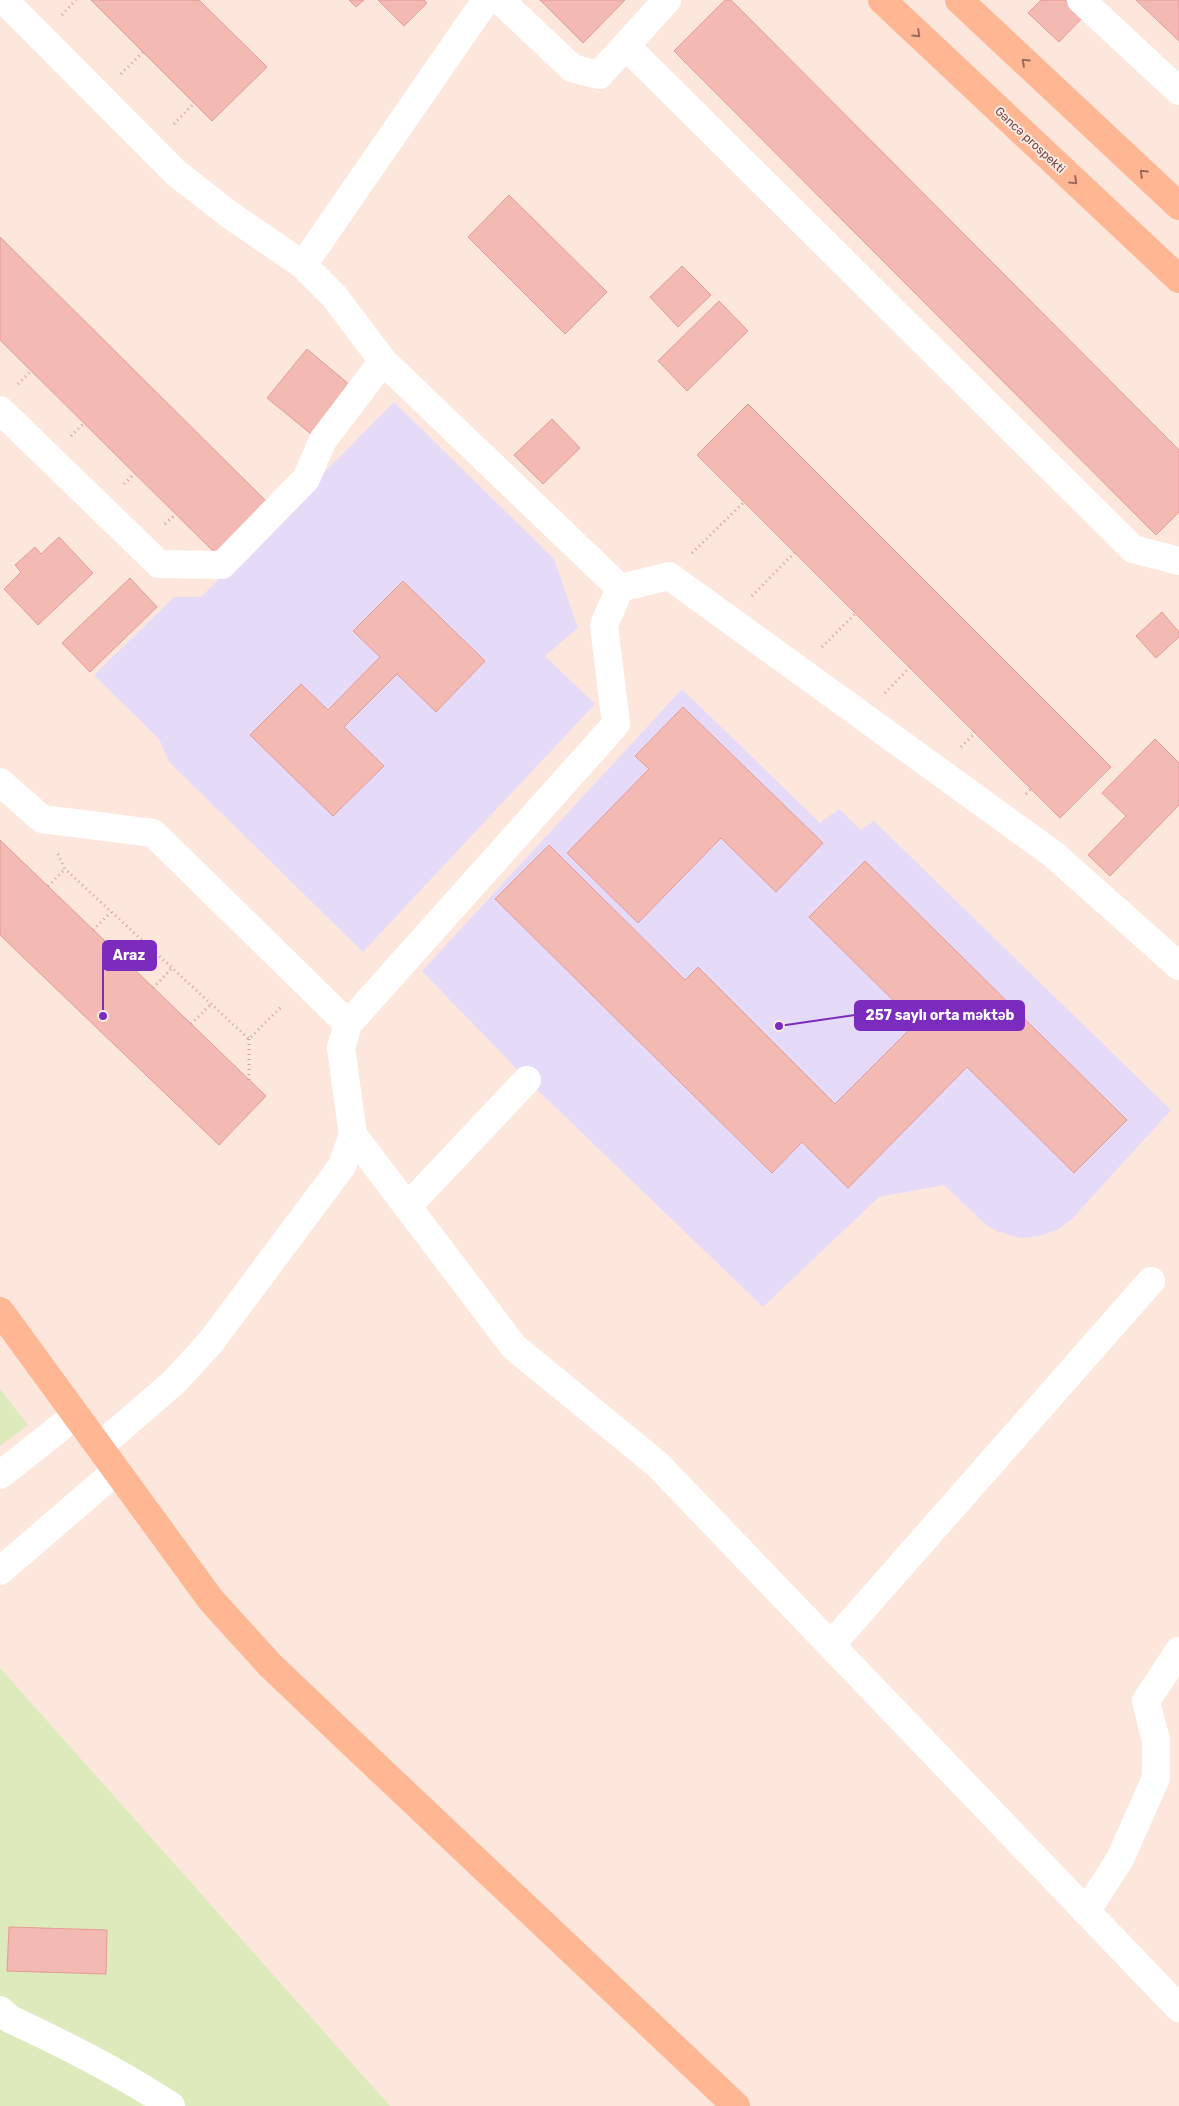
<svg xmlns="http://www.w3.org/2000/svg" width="1179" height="2106" viewBox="0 0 1179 2106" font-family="Rubik,sans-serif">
  <rect width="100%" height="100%" fill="#fde7dd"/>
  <path fill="#e5dbf9" d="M394,402L554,559L578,628L545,656L595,704L363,952L169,762L159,739L94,675L174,597H201Z
    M682,689L820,823L839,809L861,830L874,821L1171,1110L1072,1219L1057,1230L1039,1236L1021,1238L996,1231L985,1224L944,1185L879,1197L763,1307L527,1080L422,971Z"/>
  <path fill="#ddeabc" d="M0,1389L28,1425L0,1446Z
    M0,1668L390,2106H0Z"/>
  <path fill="#f3bab4" stroke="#e69a94" d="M91,0H199L267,67L212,121Z
    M349,0H364L356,7Z
    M378,0H424L427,3L404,26Z
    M540,0H625L583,43Z
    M725,0H731L1179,450V512L1156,535L674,51Z
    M1041,0H1065L1083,17L1059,42L1028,13Z
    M1136,0H1179V41Z
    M509,195L607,292L565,334L468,237Z
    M0,237L270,505L218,556L0,340Z
    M682,266L711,295L678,327L650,297Z
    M719,301L748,331L687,391L658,361Z
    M307,349L351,386L311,434L267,398Z
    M748,404L1111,767L1060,818L697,455Z
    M552,419L580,448L543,484L514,455Z
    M59,537L93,573L38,625L4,589L21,572L15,565L35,547L41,554Z
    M130,578L157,607L90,672L62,643Z
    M403,581L485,661L436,712L397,674L344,727L384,766L333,816L250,735L301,684L328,710L380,657L353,631Z
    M1162,612L1179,632V637L1156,658L1136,636Z
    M683,707L823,843L776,892L721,838L638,923L567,853L649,769L635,756Z
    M1155,739L1179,763V805L1110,876L1088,855L1126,816L1102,793Z
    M0,840L266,1096L219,1145L0,935Z
    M549,845L685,980L698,967L835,1104L916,1023L809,917L865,861L1127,1120L1074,1173L967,1067L848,1188L802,1142L772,1173L495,899Z
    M9,1927L107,1930L106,1974L7,1971Z"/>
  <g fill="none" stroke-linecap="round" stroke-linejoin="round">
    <path stroke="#d79d98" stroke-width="3" stroke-dasharray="1 4" stroke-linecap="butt" d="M62,15L76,0
      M121,74L143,52
      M174,124L194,103
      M18,384L31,371
      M71,436L84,423
      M124,484L134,474
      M165,524L176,514
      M692,553L744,502
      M752,596L795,552
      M822,647L856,613
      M885,693L910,667
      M961,747L975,733
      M1026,794L1031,789
      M58,854L65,869L249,1039L282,1006
      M48,886L65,869
      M93,930L111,912
      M153,988L172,968
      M191,1024L211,1004
      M249,1080V1039"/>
    <path stroke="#fff" stroke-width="28" d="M4,0L176,173L230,215L303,265
      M486,0L303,265L334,296L383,361L620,588
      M500,0L572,68L599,75L667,0
      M1081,0L1179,91
      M626,46L1133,549L1179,561
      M0,410L159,564L222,565L306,479L323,440L383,361
      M620,588L669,576L1053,854L1179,966
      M0,782L42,819L153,833L348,1024
      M353,1135L514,1347L657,1464L1179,2008
      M407,1207L527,1080
      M99,1447L174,1382L210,1343L342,1166L353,1135L341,1048L348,1024L616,724L604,625L620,588
      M0,1475L76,1415
      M0,1571L116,1471
      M831,1645L1151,1281
      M1086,1912L1120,1859L1156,1778V1740L1146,1701L1179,1651
      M0,2010L10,2019C66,2045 120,2072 171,2106"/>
    <path stroke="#ffb692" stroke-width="28" d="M882,0L1179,279
      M959,0L1179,206
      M0,1311L211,1600L270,1665L356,1747L736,2106"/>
  </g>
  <defs><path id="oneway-chevron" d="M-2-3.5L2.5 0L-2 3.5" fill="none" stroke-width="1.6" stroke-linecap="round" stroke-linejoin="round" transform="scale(1.25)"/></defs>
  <g stroke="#9d695c">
    <use href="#oneway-chevron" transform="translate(917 34) rotate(44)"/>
    <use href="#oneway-chevron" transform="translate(1025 62) rotate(-137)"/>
    <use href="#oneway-chevron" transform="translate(1143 173) rotate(-137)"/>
    <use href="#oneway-chevron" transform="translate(1074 181) rotate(43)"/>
  </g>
  <g text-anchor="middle" stroke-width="4" stroke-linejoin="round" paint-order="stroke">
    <g font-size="12" fill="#734845" stroke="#ffece4">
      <text transform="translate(1030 140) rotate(43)" y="4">Gəncə prospekti</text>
    </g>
  </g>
  <path fill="none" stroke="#7b2cbf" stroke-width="2" d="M103 1016L103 955M779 1026L855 1015"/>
  <g fill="#7b2cbf" stroke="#ffece4" stroke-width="2">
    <circle cx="103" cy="1016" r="5"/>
    <circle cx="779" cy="1026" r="5"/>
  </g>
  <g fill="#7b2cbf" stroke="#7b2cbf" stroke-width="2">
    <rect x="103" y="941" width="53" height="29" rx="5"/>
    <rect x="855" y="1001" width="169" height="29" rx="5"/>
  </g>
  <g font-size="14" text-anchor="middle" font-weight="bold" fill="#fff">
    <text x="129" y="960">Araz</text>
    <text x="940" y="1020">257 saylı orta məktəb</text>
  </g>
</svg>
